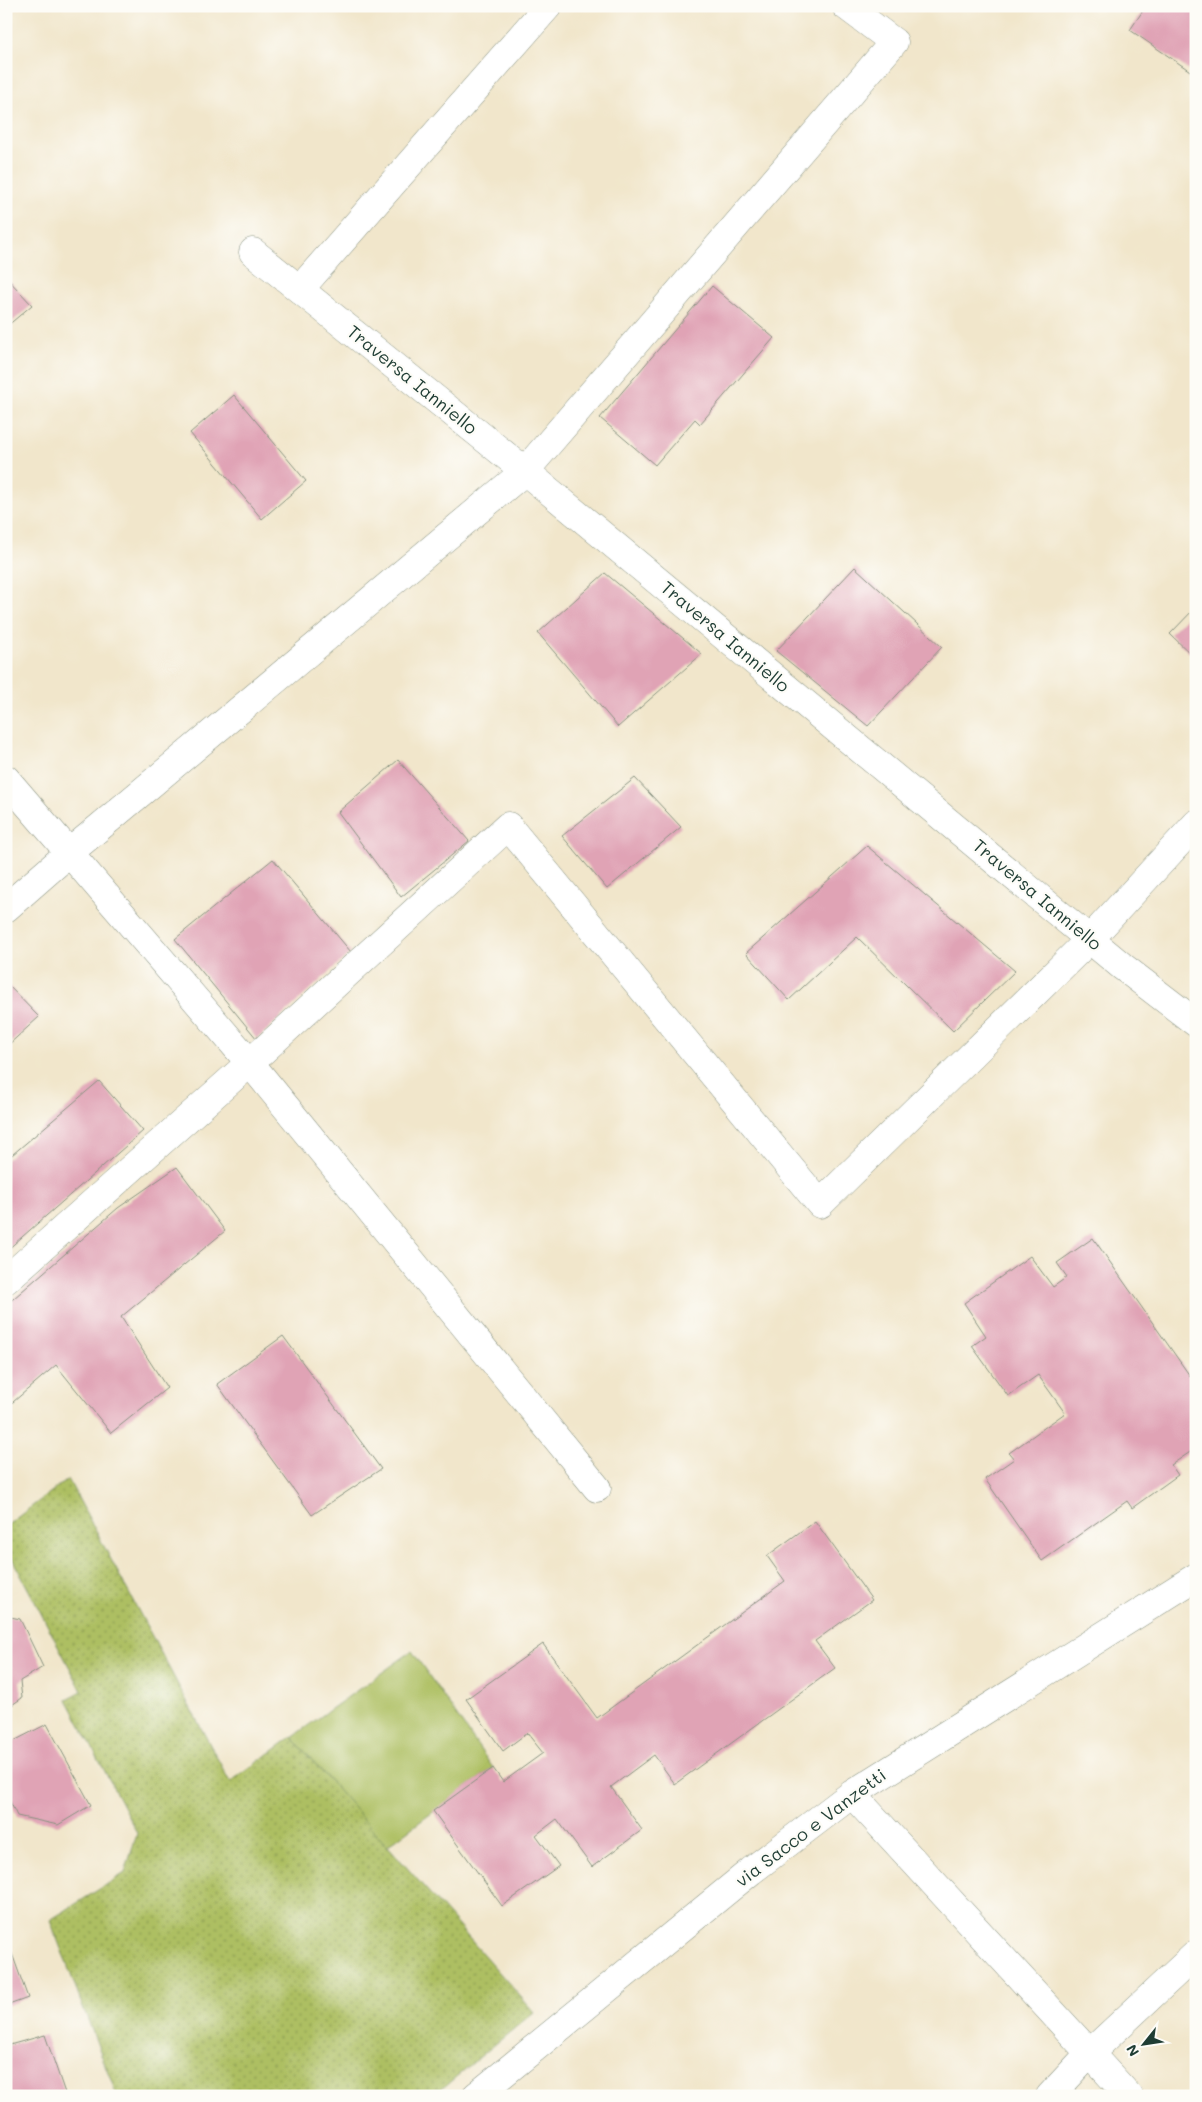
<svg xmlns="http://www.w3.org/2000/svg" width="1202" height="2102" viewBox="0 0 1202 2102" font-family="Mali,sans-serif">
  <defs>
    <pattern id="green-dots" width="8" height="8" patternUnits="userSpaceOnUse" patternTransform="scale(1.25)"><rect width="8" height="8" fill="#adbf62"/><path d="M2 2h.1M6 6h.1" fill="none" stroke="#8c9c52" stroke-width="1.8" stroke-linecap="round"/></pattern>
  </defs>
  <rect width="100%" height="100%" fill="#fdfcf7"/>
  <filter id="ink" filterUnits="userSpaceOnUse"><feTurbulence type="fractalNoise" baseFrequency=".02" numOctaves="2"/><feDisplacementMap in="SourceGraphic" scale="10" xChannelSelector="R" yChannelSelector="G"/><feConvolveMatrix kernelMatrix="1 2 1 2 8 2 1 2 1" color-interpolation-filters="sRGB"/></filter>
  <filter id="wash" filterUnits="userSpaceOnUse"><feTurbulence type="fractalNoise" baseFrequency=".0096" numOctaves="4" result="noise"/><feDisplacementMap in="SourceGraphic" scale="20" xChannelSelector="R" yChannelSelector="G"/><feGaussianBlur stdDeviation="1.12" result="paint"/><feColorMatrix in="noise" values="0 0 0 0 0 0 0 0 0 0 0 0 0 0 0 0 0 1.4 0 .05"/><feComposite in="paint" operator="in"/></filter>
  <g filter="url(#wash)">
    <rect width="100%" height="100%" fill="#f1e6cb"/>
    <path fill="url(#green-dots)" stroke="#667e4b" d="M68,1479L230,1782L292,1737L534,2012L433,2096H117L50,1920L125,1873L137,1833L67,1699L82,1691L6,1547V1526Z"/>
    <path fill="#adbf62" stroke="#667e4b" d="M412,1651L493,1768L387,1846L292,1737Z"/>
    <g id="blocks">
      <path fill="#e0a3b5" d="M1146,6H1196V75L1130,30Z
        M6,277L32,305L6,327Z
        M712,286L774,338L700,424L695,419L655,465L600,418Z
        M234,395L306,481L262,519L190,433Z
        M855,567L942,647L868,726L776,651Z
        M605,573L702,654L618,727L538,633Z
        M1196,607V659L1170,634Z
        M398,760L469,841L401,897L338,812Z
        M635,778L681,827L607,889L562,836Z
        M867,846L1015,971L953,1031L857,937L789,1000L746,953Z
        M273,859L351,952L257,1039L175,939Z
        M6,983L39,1017L6,1047Z
        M99,1081L143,1131L6,1251V1160Z
        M177,1167L225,1231L121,1317L167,1388L111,1433L56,1365L6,1408V1305L118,1208Z
        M1093,1238L1190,1376L1196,1372V1435L1190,1439L1196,1448L1171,1465L1178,1475L1132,1508L1127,1501L1042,1561L985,1479L1014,1459L1009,1453L1065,1413L1038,1375L1008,1396L972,1346L986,1336L964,1303L1030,1256L1053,1287L1067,1277L1057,1263Z
        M283,1336L381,1469L312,1515L217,1384Z
        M815,1521L872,1600L815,1641L835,1668L675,1784L654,1755L611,1787L642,1830L592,1867L557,1819L536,1835L559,1866L502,1906L433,1811L493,1768L503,1782L543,1753L527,1733L503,1751L466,1699L543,1644L597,1718L785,1581L767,1556Z
        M6,1616L20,1619L43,1667L20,1681L22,1698L6,1709Z
        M47,1724L91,1805L58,1825L17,1816L6,1793V1745Z
        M6,1937L28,1998L6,2006Z
        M45,2035L66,2096H6V2046Z"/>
    </g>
  </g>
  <g filter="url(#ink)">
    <use href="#blocks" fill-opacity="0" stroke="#889280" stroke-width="1"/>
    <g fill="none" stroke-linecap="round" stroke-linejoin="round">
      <g stroke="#889280" stroke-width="29">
        <path id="street" d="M253,252L525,471L1123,967L1196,1023
          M300,289L548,6
          M6,779L250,1063L597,1488
          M6,908L70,852L525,471L894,42L846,6
          M6,1280L243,1069L508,826L820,1204L1090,939L1196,824
          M852,1794L1129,2096
          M476,2096L751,1871L852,1794L1196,1577
          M1050,2096L1090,2053L1196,1954"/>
      </g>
      <use href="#street" stroke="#fff" stroke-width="28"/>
    </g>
  </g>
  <g text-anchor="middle" stroke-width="4.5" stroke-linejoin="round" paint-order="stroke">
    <g font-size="18" fill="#1f3d34" stroke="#fdfcf7">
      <text transform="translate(412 380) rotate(39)" y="6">Traversa Ianniello</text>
      <text transform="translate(725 637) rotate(40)" y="6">Traversa Ianniello</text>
      <text transform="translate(1037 895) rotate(40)" y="6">Traversa Ianniello</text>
      <text transform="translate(811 1828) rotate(-37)" y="6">via Sacco e Vanzetti</text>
    </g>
  </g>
  <rect width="1202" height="2102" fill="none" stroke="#fdfcf7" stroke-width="25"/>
  <g transform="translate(1144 2044) rotate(240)" stroke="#fdfcf7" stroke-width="4" paint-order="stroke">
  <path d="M0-4L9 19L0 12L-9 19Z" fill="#1f3d34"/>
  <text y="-8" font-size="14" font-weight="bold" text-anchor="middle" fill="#1f3d34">N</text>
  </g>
</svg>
